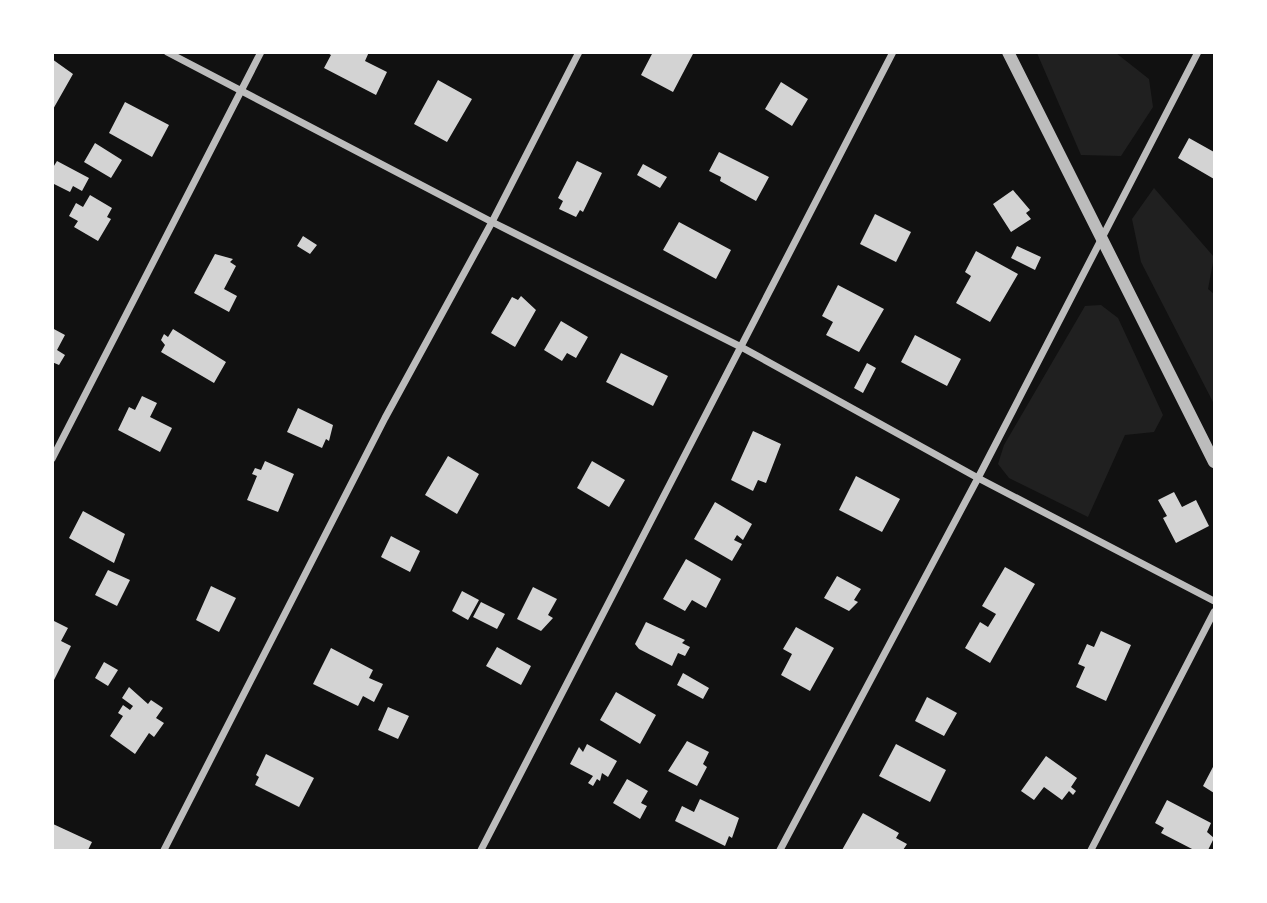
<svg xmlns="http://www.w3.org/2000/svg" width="1267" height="903" viewBox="0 0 1267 903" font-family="'Source Serif 4',serif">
  <rect width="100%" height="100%" fill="#111"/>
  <path fill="#202020" d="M1037,53H1116L1149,79L1153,107L1121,156L1081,155Z
    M1154,188L1214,257L1208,289L1214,294V404L1141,262L1132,219Z
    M1101,305L1118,318L1163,415L1154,432L1125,435L1088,517L1009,478L998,464L1004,445L1085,306Z"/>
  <path fill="#d3d3d3" d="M326,52H369L365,61L387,72L376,95L324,68L331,55Z
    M653,52H694L673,92L641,75Z
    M52,59L73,74L52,111Z
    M438,80L472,99L447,142L414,124Z
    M781,82L808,99L792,126L765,109Z
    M125,102L169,125L152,157L109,133Z
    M1189,138L1214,152V179L1178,158Z
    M95,143L122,160L111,178L84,162Z
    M719,152L769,177L756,201L720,181L721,177L709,171Z
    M57,161L89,178L82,191L73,186L70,192L52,183V169Z
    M577,161L602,173L583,212L580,210L576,217L559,209L563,201L558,198Z
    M643,164L667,177L660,188L637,175Z
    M1013,190L1030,210L1026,213L1031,219L1011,232L993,204Z
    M90,195L112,208L107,217L111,219L98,241L74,227L78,221L69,216L76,203L83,207Z
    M875,214L911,232L896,262L860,244Z
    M679,222L731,250L716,279L663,250Z
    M303,236L317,245L310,254L297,246Z
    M1017,246L1041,257L1035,270L1011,258Z
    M976,251L1018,274L990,322L956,303L971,276L965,272Z
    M215,254L233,259L230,262L236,266L224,289L237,296L229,312L194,293Z
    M838,285L884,309L859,352L826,335L833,322L822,316Z
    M521,296L536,310L515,347L491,333L512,297L518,300Z
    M561,321L588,337L576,358L567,353L562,361L544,350Z
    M52,328L65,335L57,350L65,355L59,365L52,362Z
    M173,329L226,362L214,383L161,352L165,345L161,340L164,334L168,337Z
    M915,335L961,359L947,386L901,362Z
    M621,353L668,376L653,406L606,382Z
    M867,363L876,368L863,393L854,388Z
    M142,396L157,403L150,417L172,428L160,452L118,430L129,407L135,410Z
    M298,408L333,425L329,441L326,439L322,448L287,432Z
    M753,431L781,444L766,483L758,480L753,491L731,480Z
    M448,456L479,474L457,514L425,495Z
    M265,461L294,474L278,512L247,500L257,476L252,474L255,468L261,470Z
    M592,461L625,480L609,507L577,488Z
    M856,476L900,499L882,532L839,510Z
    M1174,492L1182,507L1196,500L1209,526L1176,543L1163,518L1167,516L1158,500Z
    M715,502L752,524L743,540L737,535L734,540L742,544L732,561L694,539Z
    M83,511L125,534L114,563L69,538Z
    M391,536L420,551L410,572L381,557Z
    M686,559L721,579L706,608L692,600L685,611L663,599Z
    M1005,567L1035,584L990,663L965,648L980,622L988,627L996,614L982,606Z
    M108,570L130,580L117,606L95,595Z
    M837,576L861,589L854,600L858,602L849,611L824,598Z
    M211,586L236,598L219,632L196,620Z
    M533,587L557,599L548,615L553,618L541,631L517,619Z
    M462,591L479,600L468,620L452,611Z
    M481,602L505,614L497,629L473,617Z
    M52,620L68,628L61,641L71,646L52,684Z
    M646,622L685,640L682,643L690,647L685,656L678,653L672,666L639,649L635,644Z
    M796,627L834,648L810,691L781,675L792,654L783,649Z
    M1101,631L1131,645L1106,701L1076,687L1085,667L1078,664L1087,644L1094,647Z
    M497,647L531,666L521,685L486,666Z
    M331,648L373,670L369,678L383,684L374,702L363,696L358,706L313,684Z
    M104,662L118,670L108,686L95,678Z
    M683,673L709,688L703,699L677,685Z
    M129,687L148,704L151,700L163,708L156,718L164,723L154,737L149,733L135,754L110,736L123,716L118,713L123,705L130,710L133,706L122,698Z
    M616,692L656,715L640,744L600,720Z
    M927,697L957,713L944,736L915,721Z
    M388,707L409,716L398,739L378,730Z
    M687,741L709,752L703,764L707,767L697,786L668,771Z
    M587,744L617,761L608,777L602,773L600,781L597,779L593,786L588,783L593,776L570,764L579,747L583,752Z
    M896,744L946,770L930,802L879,776Z
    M266,754L314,778L299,807L255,785L259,777L256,775Z
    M1046,756L1077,778L1071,787L1076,791L1073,795L1069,791L1062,800L1044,787L1034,800L1021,791Z
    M1214,765V793L1203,786Z
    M627,779L648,791L641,803L647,806L640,819L613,803Z
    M700,799L739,818L732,838L729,836L725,846L675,821L682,806L694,812Z
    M1167,800L1211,823L1207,832L1214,838L1208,850H1194L1161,833L1164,828L1155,823Z
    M863,813L899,833L896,838L907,844L903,850H842Z
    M53,824L92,842L88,850H52Z"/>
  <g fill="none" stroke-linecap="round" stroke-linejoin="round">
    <path stroke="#bcbcbc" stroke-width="7" d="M167,52L492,222L743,348L978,478L1214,601
      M52,459L261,52
      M164,850L385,418L492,222L579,52
      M481,850L893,52
      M780,850L978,478L1198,52
      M1091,850L1214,612"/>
    <path stroke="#bcbcbc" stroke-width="12" d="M1008,52L1214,462"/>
  </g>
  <rect width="1267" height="903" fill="none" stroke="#ffffff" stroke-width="108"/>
</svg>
